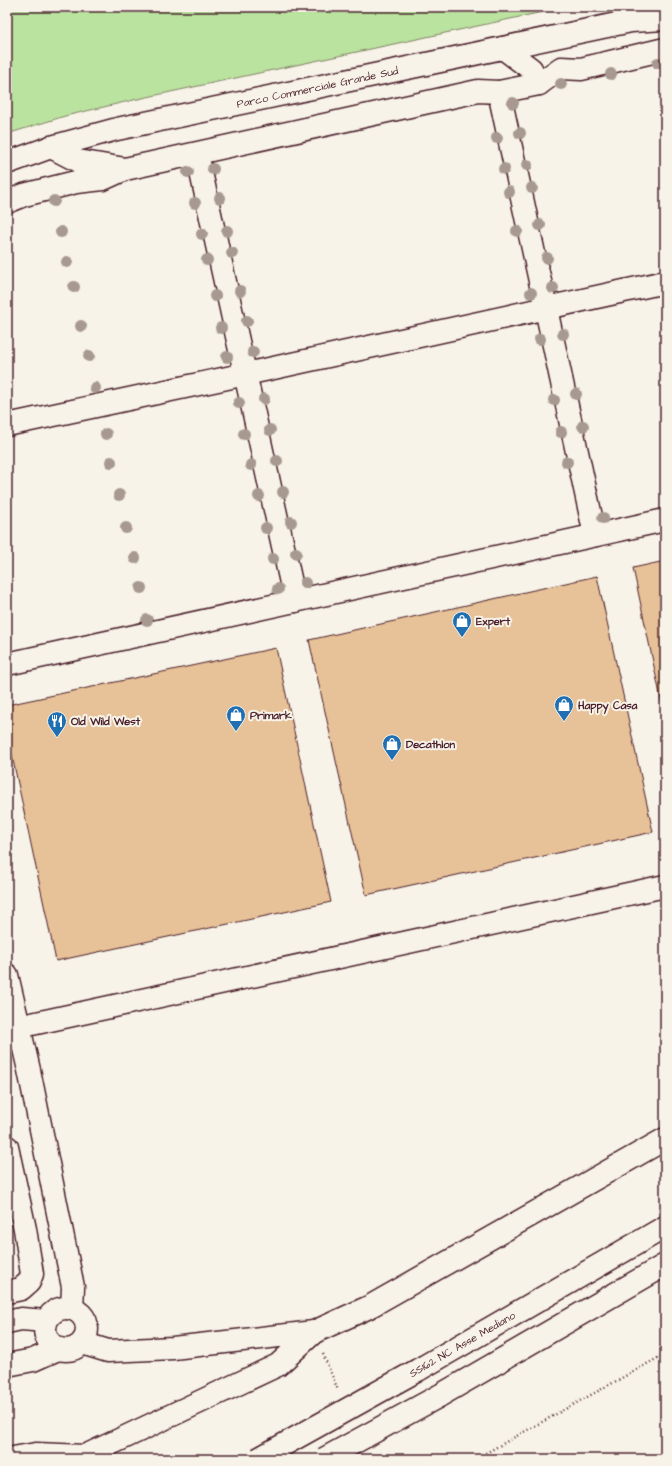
<svg xmlns="http://www.w3.org/2000/svg" width="672" height="1466" viewBox="0 0 672 1466" font-family="'Architects Daughter',sans-serif">
  <rect width="100%" height="100%" fill="#f7f3e8"/>
  <filter id="ink" filterUnits="userSpaceOnUse"><feTurbulence type="fractalNoise" baseFrequency=".025" numOctaves="2"/><feDisplacementMap in="SourceGraphic" scale="8" xChannelSelector="R" yChannelSelector="G"/><feConvolveMatrix kernelMatrix="1 2 1 2 8 2 1 2 1" color-interpolation-filters="sRGB"/></filter>
  <g filter="url(#ink)">
    <path fill="#bae39f" stroke="#828165" d="M7,7H566L138,99L65,116L7,134Z"/>
    <path fill="#e7c197" stroke="#4a1f2b" d="M665,561V718L633,568Z
      M597,576L653,832L366,895L309,640Z
      M276,648L331,902L56,961L7,732V705Z"/>
    <g fill="none" stroke-linecap="round" stroke-linejoin="round">
      <g stroke="#4a1f2b" stroke-width="25">
        <g id="minor">
          <path d="M503,48L531,69L539,84"/>
          <path d="M499,92L595,535"/>
          <path d="M51,147L78,161L125,169L478,91L499,92L539,84L561,68L581,69L665,49"/>
          <path d="M197,154L295,601"/>
          <path id="s1" d="M7,163L51,147L117,129L631,21L665,19"/>
          <path d="M7,202L24,195L76,182L103,179L123,170"/>
          <path d="M7,425L269,369L665,282"/>
          <path d="M7,664L665,520"/>
          <path d="M7,975L29,1070L73,1287L72,1309"/>
          <path d="M18,1027L665,886"/>
          <path d="M7,1147L25,1229L32,1274L29,1282L21,1289L7,1292"/>
          <circle cx="66" cy="1329" r="21"/>
          <path d="M7,1322L21,1319L46,1321"/>
          <path d="M82,1343L108,1351L173,1348L314,1332L369,1307L665,1139"/>
          <path d="M7,1365L33,1360L58,1349"/>
          <path d="M7,1459L36,1454L85,1456L278,1365L314,1332"/>
        </g>
      </g>
      <g stroke="#4a1f2b" stroke-width="25">
        <path id="highway" d="M418,1370L665,1227
          M439,1396L665,1265"/>
      </g>
      <path stroke="#4a1f2b" stroke-width="2.5" stroke-dasharray="1 3" stroke-linecap="butt" d="M323,1354L338,1390
        M475,1459L665,1354"/>
      <use href="#minor" stroke="#f7f3e8" stroke-width="22"/>
      <use href="#highway" stroke="#f7f3e8" stroke-width="22"/>
      <g stroke="#4a1f2b" stroke-width="25" stroke-linecap="butt">
        <path id="highway-bridge" d="M258,1459L418,1370
          M324,1459L439,1396"/>
      </g>
      <use href="#highway-bridge" stroke="#f7f3e8" stroke-width="22"/>
    </g>
    <g fill="#a79990">
      <circle cx="658" cy="63" r="6"/>
      <circle cx="611" cy="74" r="6"/>
      <circle cx="561" cy="84" r="6"/>
      <circle cx="513" cy="103" r="6"/>
      <circle cx="520" cy="133" r="6"/>
      <circle cx="497" cy="138" r="6"/>
      <circle cx="527" cy="165" r="6"/>
      <circle cx="213" cy="169" r="6"/>
      <circle cx="504" cy="169" r="6"/>
      <circle cx="188" cy="172" r="6"/>
      <circle cx="532" cy="188" r="6"/>
      <circle cx="509" cy="192" r="6"/>
      <circle cx="220" cy="198" r="6"/>
      <circle cx="54" cy="201" r="6"/>
      <circle cx="195" cy="203" r="6"/>
      <circle cx="540" cy="225" r="6"/>
      <circle cx="227" cy="231" r="6"/>
      <circle cx="517" cy="231" r="6"/>
      <circle cx="61" cy="232" r="6"/>
      <circle cx="202" cy="234" r="6"/>
      <circle cx="232" cy="253" r="6"/>
      <circle cx="547" cy="258" r="6"/>
      <circle cx="207" cy="260" r="6"/>
      <circle cx="67" cy="262" r="6"/>
      <circle cx="74" cy="287" r="6"/>
      <circle cx="553" cy="288" r="6"/>
      <circle cx="240" cy="291" r="6"/>
      <circle cx="531" cy="293" r="6"/>
      <circle cx="215" cy="296" r="6"/>
      <circle cx="247" cy="321" r="6"/>
      <circle cx="81" cy="326" r="6"/>
      <circle cx="221" cy="328" r="6"/>
      <circle cx="563" cy="334" r="6"/>
      <circle cx="540" cy="339" r="6"/>
      <circle cx="253" cy="352" r="6"/>
      <circle cx="89" cy="356" r="6"/>
      <circle cx="227" cy="357" r="6"/>
      <circle cx="95" cy="388" r="6"/>
      <circle cx="576" cy="394" r="6"/>
      <circle cx="264" cy="399" r="6"/>
      <circle cx="554" cy="400" r="6"/>
      <circle cx="239" cy="403" r="6"/>
      <circle cx="583" cy="426" r="6"/>
      <circle cx="270" cy="430" r="6"/>
      <circle cx="561" cy="432" r="6"/>
      <circle cx="106" cy="434" r="6"/>
      <circle cx="244" cy="434" r="6"/>
      <circle cx="277" cy="461" r="6"/>
      <circle cx="111" cy="462" r="6"/>
      <circle cx="567" cy="462" r="6"/>
      <circle cx="251" cy="465" r="6"/>
      <circle cx="283" cy="492" r="6"/>
      <circle cx="119" cy="495" r="6"/>
      <circle cx="259" cy="496" r="6"/>
      <circle cx="603" cy="518" r="6"/>
      <circle cx="291" cy="522" r="6"/>
      <circle cx="126" cy="528" r="6"/>
      <circle cx="266" cy="528" r="6"/>
      <circle cx="296" cy="553" r="6"/>
      <circle cx="135" cy="558" r="6"/>
      <circle cx="273" cy="559" r="6"/>
      <circle cx="305" cy="583" r="6"/>
      <circle cx="141" cy="588" r="6"/>
      <circle cx="278" cy="589" r="6"/>
      <circle cx="147" cy="620" r="6"/>
    </g>
  </g>
  <defs>
    <g id="shop-pin" transform="scale(1)"><path d="M0 17L-7.5 6A9.5 9.5 0 1 1 7.5 6Z" fill="#1f6fb2" stroke="#f7f3e8"/><path d="M-5-2.5h2.3a2.7 3.5 0 0 1 5.4 0H5L5.5 6h-11ZM-1.5-2.5h3a1.5 2.3 0 0 0-3 0Z" fill="#fff"/></g>
    <g id="restaurant-pin" transform="scale(1)"><path d="M0 17L-7.5 6A9.5 9.5 0 1 1 7.5 6Z" fill="#1f6fb2" stroke="#f7f3e8"/><path d="M-5-6h1v4h1v-4h1v4h1v-4h1v5L-1.5 .5V6h-2V.5L-5-1ZM5-6V6H3V1.5H1.5Q1.5-4 5-6Z" fill="#fff"/></g>
  </defs>
  <g fill-rule="evenodd">
    <use href="#shop-pin" x="462" y="621"/>
    <use href="#shop-pin" x="564" y="705"/>
    <use href="#shop-pin" x="236" y="715"/>
    <use href="#restaurant-pin" x="57" y="721"/>
    <use href="#shop-pin" x="392" y="744"/>
  </g>
  <g text-anchor="middle" stroke-width="4" stroke-linejoin="round" paint-order="stroke">
    <g font-size="11" fill="#4a1f2b" stroke="#f7f3e8">
      <text dy="4" stroke="none"><textPath href="#s1" startOffset="320">Parco Commerciale Grande Sud</textPath></text>
      <text transform="translate(462 1344) rotate(-30)" y="4">SS162 NC Asse Mediano</text>
    </g>
    <g font-size="11" font-weight="bold" fill="#4a1f2b" stroke="#f7f3e8" text-anchor="start">
      <text x="476" y="625">Expert</text>
      <text x="578" y="709">Happy Casa</text>
      <text x="250" y="719">Primark</text>
      <text x="71" y="725">Old Wild West</text>
      <text x="406" y="748">Decathlon</text>
    </g>
  </g>
  <rect width="672" height="1466" fill="none" stroke="#f7f3e8" stroke-width="24"/>
  <rect x="12" y="12" width="648" height="1442" fill="none" stroke="#4a1f2b" stroke-width="1.5" filter="url(#ink)"/>
</svg>
